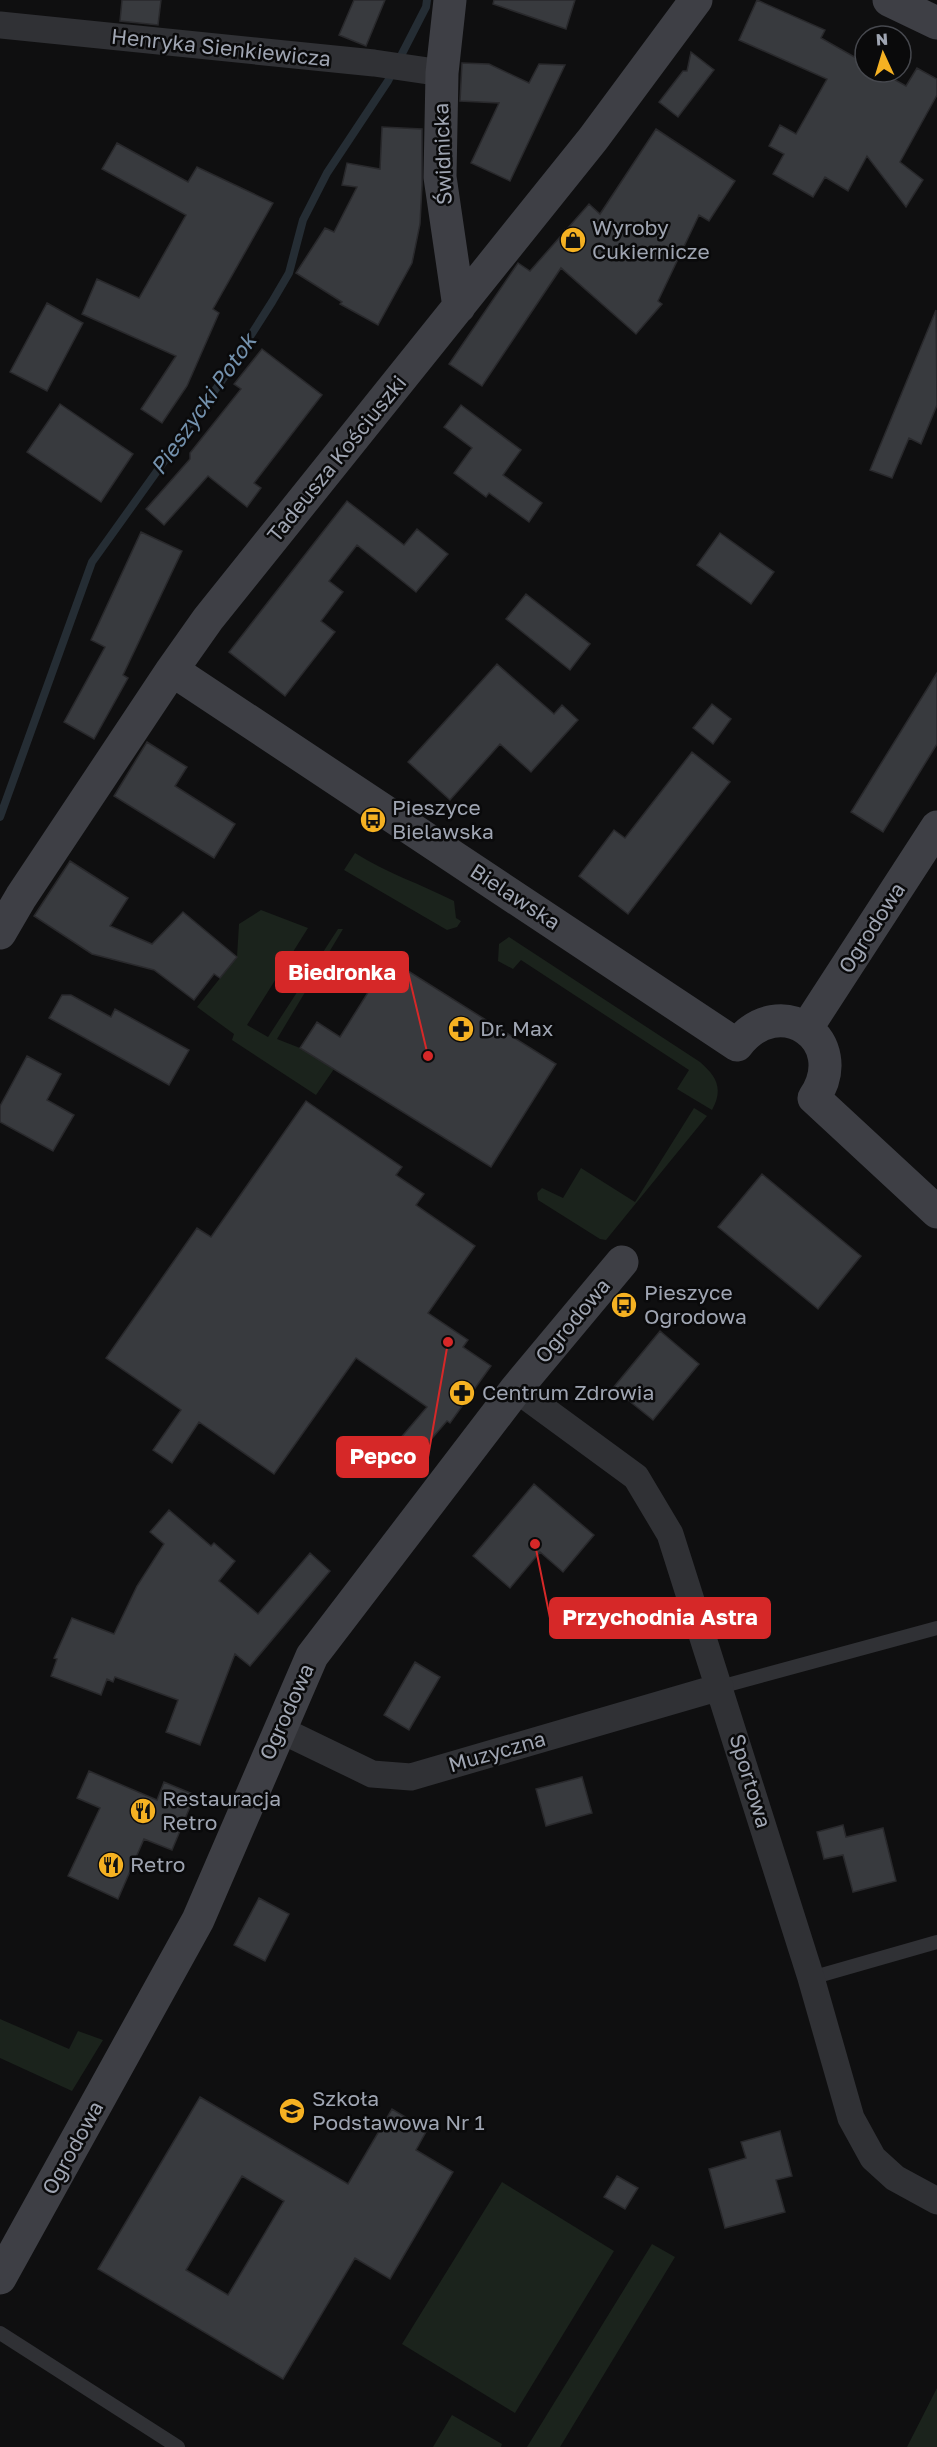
<svg xmlns="http://www.w3.org/2000/svg" width="937" height="2447" viewBox="0 0 937 2447" font-family="'Golos Text',sans-serif">
  <rect width="100%" height="100%" fill="#0f0f10"/>
  <path fill="#1b231c" d="M355,853C386,873 421,884 454,901L456,918L461,921L457,927L447,930L344,870Z
    M261,910L308,928L247,1025L268,1037L338,929H343L277,1039L300,1048L334,1069L316,1095L232,1040L234,1034L197,1007L237,957L239,924Z
    M509,937L700,1062C716,1076 724,1088 712,1110L677,1089L689,1070L521,960L513,969L498,961L499,944Z
    M694,1108L707,1116L606,1240L600,1239L538,1200L537,1193L542,1188L563,1198L581,1168L635,1202Z
    M0,2019L69,2049L78,2031L103,2040L72,2091L0,2058Z
    M502,2182L614,2251L515,2413L402,2344Z
    M652,2244L675,2257L560,2447H527Z
    M937,2388V2447H907Z
    M452,2415L502,2444L501,2447H433Z"/>
  <g fill="none" stroke-linecap="round" stroke-linejoin="round">
    <path stroke="#252d34" stroke-width="8" d="M0,817L92,562L223,379L272,302L289,273L303,220L327,173L388,81L426,7L427,0"/>
  </g>
  <path fill="#383a3e" stroke="#29292c" stroke-width="1.5" fill-rule="evenodd" d="M122,0H161L158,25L120,21Z
    M354,0H385L366,46L339,35Z
    M494,0H575L566,29L493,4Z
    M757,0L825,30L821,38L865,63V72H881L906,86L917,68L937,79V95L900,162L923,180L906,207L867,156L848,191L825,177L813,197L773,174L784,154L769,146L780,125L796,134L827,79L739,40Z
    M691,52L714,70L678,117L659,102L683,71H687Z
    M462,63L489,64L529,83L539,64L565,65L510,181L471,163L499,103L460,101Z
    M382,127L422,129V185L420,224L412,263L378,325L340,304L342,302L296,273L325,228L334,232L357,187L342,185L347,163L380,169Z
    M656,129L735,181L709,221L699,215L658,301L662,304L636,334L561,268L482,386L449,364L518,263L530,271L589,204L600,214Z
    M117,143L188,182L197,167L273,203L213,309L219,313L187,386L162,423L141,409L176,356L82,314L97,279L139,298L186,215L102,169Z
    M47,303L83,323L47,391L10,372Z
    M936,310L937,405L921,444L909,438L892,478L870,470Z
    M262,349L322,395L254,483L261,488L247,507L208,476L164,525L146,509L190,459V453L241,389L234,384Z
    M60,404L133,454L101,502L27,452Z
    M461,405L521,450L503,475L542,503L529,522L489,493L486,497L454,473L472,448L444,427Z
    M347,501L404,545L417,529L448,554L416,592L357,545L329,581L343,592L321,621L335,632L285,696L229,652Z
    M141,532L182,551L123,675L128,678L94,739L64,722L105,647L91,640Z
    M720,533L774,572L751,604L697,565Z
    M526,594L590,644L570,670L506,619Z
    M497,664L554,714L562,705L578,720L531,772L500,744L450,800L408,762Z
    M937,673V744L883,832L851,812Z
    M712,704L731,719L713,744L693,728Z
    M147,742L187,767L175,786L235,824L214,858L114,796Z
    M692,752L730,782L628,914L579,876L614,830L625,838Z
    M70,861L128,898L110,926L152,944L183,912L237,957L220,978L214,974L194,1000L154,970L92,954L34,916Z
    M389,959L556,1064L491,1167L300,1048L317,1022L340,1037Z
    M62,995H71L111,1017L115,1009L189,1050L169,1085L49,1018Z
    M27,1056L61,1074L47,1100L74,1115L53,1151L0,1122V1106Z
    M306,1101L402,1167L396,1175L424,1194L416,1205L475,1246L428,1313L468,1340L463,1347L491,1366L450,1423L447,1421L400,1475L382,1460L427,1407L356,1358L274,1474L199,1422L172,1463L153,1450L181,1410L106,1358L197,1228L211,1237Z
    M762,1174L861,1256L818,1309L718,1227Z
    M660,1331L699,1364L653,1420L613,1388Z
    M534,1484L594,1535L563,1572L540,1552L510,1588L473,1556Z
    M169,1510L211,1546L214,1543L235,1561L219,1581L258,1614L310,1553L330,1571L250,1666L235,1654L200,1745L166,1732L178,1700L115,1677L113,1682L107,1679L101,1695L51,1676L57,1659L54,1658L72,1618L114,1634L137,1586L164,1544L150,1532Z
    M415,1662L440,1677L409,1730L384,1715Z
    M89,1771L157,1800L164,1782L195,1795L172,1850L144,1839L118,1899L68,1876L100,1808L77,1798Z
    M582,1777L592,1813L546,1826L536,1789Z
    M843,1825L846,1837L883,1828L896,1881L853,1892L843,1855L824,1859L817,1832Z
    M259,1898L289,1914L265,1961L234,1945Z
    M200,2097L348,2184L392,2109L427,2130L416,2150L453,2172L390,2279L355,2258L283,2379L98,2269ZM242,2176L284,2201L228,2295L186,2270Z
    M780,2131L792,2176L776,2180L785,2212L725,2228L709,2169L746,2158L741,2142Z
    M617,2176L638,2188L625,2209L604,2197Z"/>
  <g fill="none" stroke-linecap="round" stroke-linejoin="round">
    <path stroke="#303135" stroke-width="14" d="M720,1687L937,1628
      M811,1978L937,1942
      M0,2333L178,2447"/>
    <path stroke="#303135" stroke-width="27" d="M0,25L374,63L442,73
      M516,1389L636,1477L670,1534L811,1978L851,2118L873,2158L895,2178L937,2201
      M279,1729L372,1774L411,1777L720,1687"/>
    <path stroke="#3e3f45" stroke-width="33" d="M450,0L442,73L440,177L459,307
      M889,0L937,23
      M172,670L737,1045C779,989 853,1040 814,1098L937,1212
      M0,933L21,897L172,670L208,619L593,139L696,0
      M806,1029L937,827
      M0,2278L198,1920L312,1656L516,1389L622,1262"/>
  </g>
  <defs>
    <g id="shop-disc" transform="scale(1.35)"><circle r="9.5" fill="#f5b122" stroke="#0a0a0b"/><path d="M-5-2.5h2.3a2.7 3.5 0 0 1 5.4 0H5L5.5 6h-11ZM-1.5-2.5h3a1.5 2.3 0 0 0-3 0Z" fill="#111"/></g>
    <g id="bus-disc" transform="scale(1.35)"><circle r="9.5" fill="#f5b122" stroke="#0a0a0b"/><path d="M-5-6H5V4H4V6H2V4H-2V6H-4V4H-5ZM-3.5-4V0h7V-4ZM-3.5 1.2v1.5H-2V1.2ZM2 1.2v1.5H3.5V1.2Z" fill="#111"/></g>
    <g id="pharmacy-disc" transform="scale(1.35)"><circle r="9.5" fill="#f5b122" stroke="#0a0a0b"/><path d="M-2-6h4v4h4v4h-4v4h-4v-4h-4v-4h4Z" fill="#111"/></g>
    <g id="restaurant-disc" transform="scale(1.35)"><circle r="9.5" fill="#f5b122" stroke="#0a0a0b"/><path d="M-5-6h1v4h1v-4h1v4h1v-4h1v5L-1.5 .5V6h-2V.5L-5-1ZM5-6V6H3V1.5H1.5Q1.5-4 5-6Z" fill="#111"/></g>
    <g id="school-disc" transform="scale(1.35)"><circle r="9.5" fill="#f5b122" stroke="#0a0a0b"/><path d="M0-5L7-2L0 1L-7-2ZM-4 1L0 2.5L4 1V4Q0 6-4 4Z" fill="#111"/></g>
  </defs>
  <g fill-rule="evenodd">
    <use href="#shop-disc" x="573" y="240"/>
    <use href="#bus-disc" x="373" y="820"/>
    <use href="#pharmacy-disc" x="461" y="1029"/>
    <use href="#bus-disc" x="624" y="1305"/>
    <use href="#pharmacy-disc" x="462" y="1393"/>
    <use href="#restaurant-disc" x="143" y="1811"/>
    <use href="#restaurant-disc" x="111" y="1865"/>
    <use href="#school-disc" x="292" y="2111"/>
  </g>
  <g text-anchor="middle" stroke-width="5" stroke-linejoin="round" paint-order="stroke">
    <g font-size="21" fill="#9fa5b2" stroke="#0a0a0b">
      <text transform="translate(221 48) rotate(6)" y="7">Henryka Sienkiewicza</text>
      <text transform="translate(443 154) rotate(-92)" y="7">Świdnicka</text>
      <text transform="translate(337 459) rotate(-51)" y="7">Tadeusza Kościuszki</text>
      <text transform="translate(515 897) rotate(33)" y="7">Bielawska</text>
      <text transform="translate(872 928) rotate(-57)" y="7">Ogrodowa</text>
      <text transform="translate(573 1321) rotate(-50)" y="7">Ogrodowa</text>
      <text transform="translate(287 1712) rotate(-66)" y="7">Ogrodowa</text>
      <text transform="translate(497 1752) rotate(-16)" y="7">Muzyczna</text>
      <text transform="translate(750 1781) rotate(73)" y="7">Sportowa</text>
      <text transform="translate(73 2148) rotate(-61)" y="7">Ogrodowa</text>
    </g>
    <g font-size="21" fill="#9fa5b2" stroke="#0a0a0b" text-anchor="start">
      <text x="592" y="235">Wyroby<tspan x="592" dy="24">Cukiernicze</tspan></text>
      <text x="392" y="815">Pieszyce<tspan x="392" dy="24">Bielawska</tspan></text>
      <text x="480" y="1036">Dr. Max</text>
      <text x="644" y="1300">Pieszyce<tspan x="644" dy="24">Ogrodowa</tspan></text>
      <text x="482" y="1400">Centrum Zdrowia</text>
      <text x="162" y="1806">Restauracja<tspan x="162" dy="24">Retro</tspan></text>
      <text x="130" y="1872">Retro</text>
      <text x="312" y="2106">Szkoła<tspan x="312" dy="24">Podstawowa Nr 1</tspan></text>
    </g>
    <g font-size="22" font-style="italic" fill="#7492ae" stroke="#0a0a0b">
      <text transform="translate(203 404) rotate(-55)" y="8">Pieszycki Potok</text>
    </g>
  </g>
  <path fill="none" stroke="#d62828" stroke-width="2" d="M428 1056L408 972M448 1342L428 1457M535 1544L550 1618"/>
  <g fill="#d62828" stroke="#0a0a0b" stroke-width="2">
    <circle cx="428" cy="1056" r="6"/>
    <circle cx="448" cy="1342" r="6"/>
    <circle cx="535" cy="1544" r="6"/>
  </g>
  <g fill="#d62828" stroke="#d62828" stroke-width="2">
    <rect x="276" y="952" width="132" height="40" rx="6"/>
    <rect x="337" y="1437" width="91" height="40" rx="6"/>
    <rect x="550" y="1598" width="220" height="40" rx="6"/>
  </g>
  <g font-size="22" text-anchor="middle" font-weight="bold" fill="#fff">
    <text x="342" y="980">Biedronka</text>
    <text x="383" y="1464">Pepco</text>
    <text x="660" y="1625">Przychodnia Astra</text>
  </g>
  <g transform="translate(883 54) rotate(356)"><circle r="28" fill="#0a0a0b" stroke="#46484e" stroke-width="1.5"/>
  <path d="M0-4.5L10 22L0 15L-10 22Z" fill="#f5b122"/>
  <text y="-9" font-size="16" font-weight="bold" text-anchor="middle" fill="#9fa5b2">N</text>
  </g>
</svg>
